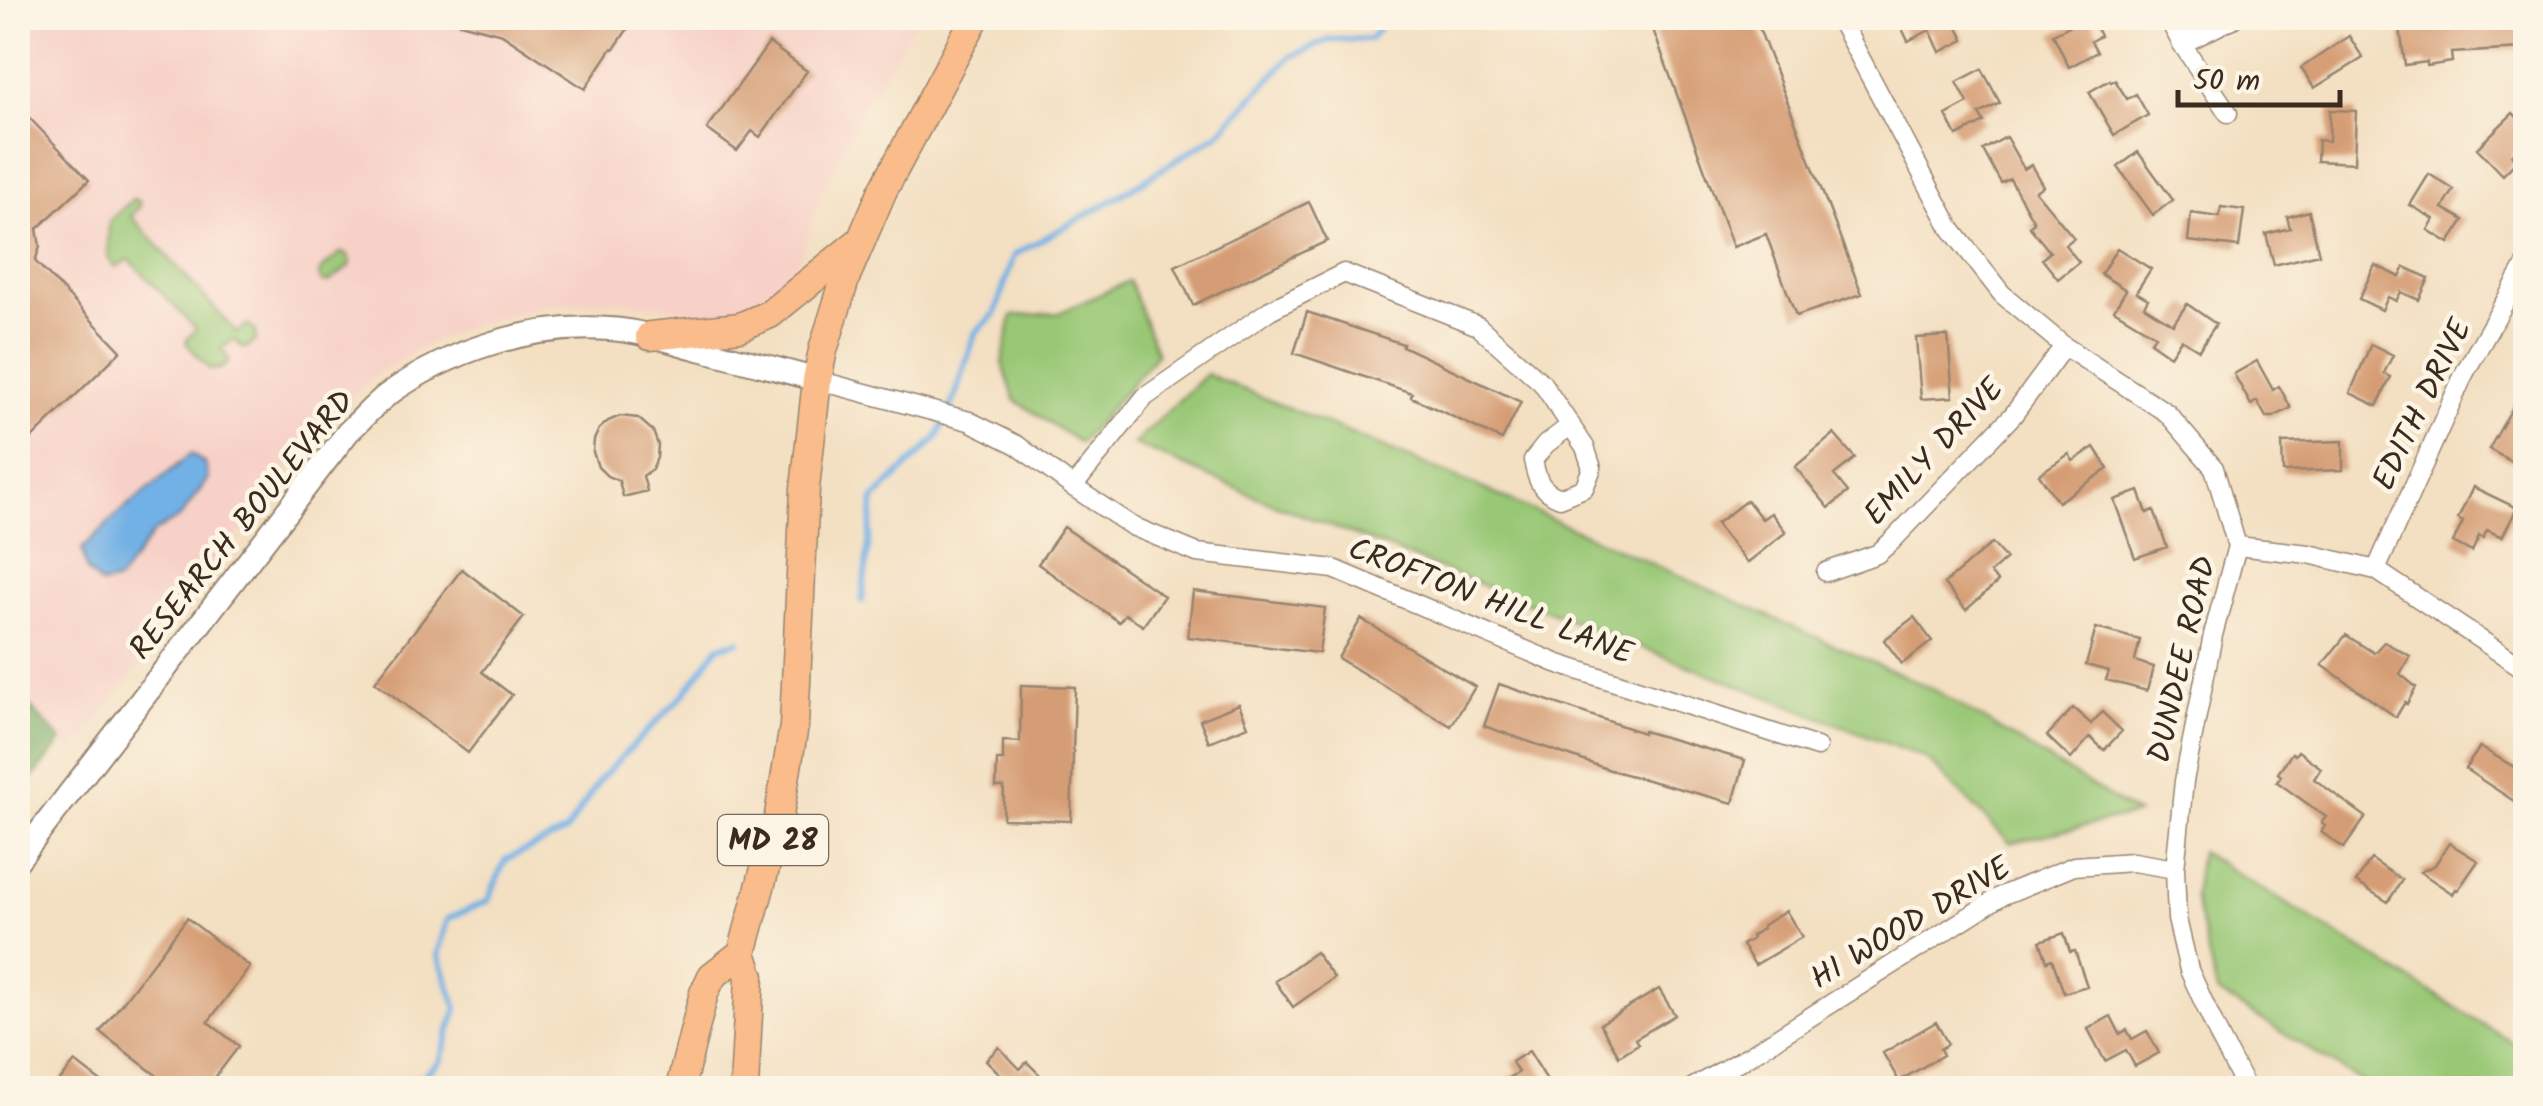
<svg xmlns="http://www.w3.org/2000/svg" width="2543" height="1106" viewBox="0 0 2543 1106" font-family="Kalam,sans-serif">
  <rect width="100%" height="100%" fill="#fcf5e5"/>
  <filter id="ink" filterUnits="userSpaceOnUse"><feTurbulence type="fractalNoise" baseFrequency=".01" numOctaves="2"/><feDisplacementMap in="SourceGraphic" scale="20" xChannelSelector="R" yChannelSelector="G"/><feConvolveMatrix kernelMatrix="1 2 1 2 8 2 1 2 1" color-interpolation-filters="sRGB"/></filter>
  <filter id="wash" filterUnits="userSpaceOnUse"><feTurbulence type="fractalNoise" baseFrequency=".0048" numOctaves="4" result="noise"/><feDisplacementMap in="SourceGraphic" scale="40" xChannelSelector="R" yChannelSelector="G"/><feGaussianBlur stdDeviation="2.25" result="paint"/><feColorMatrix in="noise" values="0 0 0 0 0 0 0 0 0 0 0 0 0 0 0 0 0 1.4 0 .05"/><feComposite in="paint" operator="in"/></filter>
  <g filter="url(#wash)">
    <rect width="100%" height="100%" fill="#f3dfc1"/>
    <path fill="#f7d1c7" d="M18,18H918L866,102L822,191L802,253L783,286L769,299L735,314L710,316L669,307L615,301L557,304L485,321L453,332L408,355L375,376L341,405L314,435L73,752L18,694Z"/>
    <path fill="#98c775" stroke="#6a784a" stroke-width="2.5" d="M133,199L140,202V206L131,216L237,333L247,325L255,330L256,340L246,348H242L234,339L221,349L228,358V363L220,369L210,370L186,343L187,339L196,329L129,259L116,267L108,258L109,221Z
      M340,253L346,254L350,259V266L329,282H322L319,276L320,271Z
      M1129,281L1157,354L1080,443L1015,400L1002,363L1012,316L1059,313Z
      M1206,374L1477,486L1935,690L2137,814L2010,843L1927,759L1264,500L1134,444Z
      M2200,851L2525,1050V1088H2372L2217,992L2194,896Z"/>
    <path fill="#7aac66" stroke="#5a6b42" stroke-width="2.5" d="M18,694L62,741L18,797Z"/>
    <path fill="#72b1e5" stroke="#566e82" stroke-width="2.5" d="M191,454L205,464L208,479L180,517L153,533L118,581L101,585L87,571L82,549L118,514Z"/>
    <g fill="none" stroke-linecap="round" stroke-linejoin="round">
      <path stroke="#72b1e5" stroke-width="6" d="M862,601L874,499L937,438L956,395L975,333L995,314L1014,255L1116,198L1218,134L1290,57L1329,40L1370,39L1387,18
        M408,1088L440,1062L457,1008L438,954L447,919L488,901L505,860L566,832L600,779L684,694L718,647L739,641"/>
    </g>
    <g id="blocks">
      <path fill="#d59d74" d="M461,18H622L631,24L614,49L612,48L585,89L502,34L460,23Z
        M1670,18H1755L1862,294L1796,316L1766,234L1733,247L1651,24Z
        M1897,18H1956L1954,19L1964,40L1940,52L1930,30L1908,41Z
        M2086,18H2091L2100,36L2091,41L2097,52L2069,67L2053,34Z
        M2423,18L2425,31L2476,23V21L2500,20V18H2520L2522,49L2451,53L2452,62L2427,66V62L2405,65L2399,21Z
        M2349,36L2363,58L2314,88L2301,68Z
        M769,43L807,71L760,137L752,131L737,151L707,129Z
        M1982,69L2000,103L1979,114L1984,122L1957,136L1946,115L1968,103L1957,82Z
        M2110,80L2111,82L2115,80L2127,99L2136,94L2148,115L2114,135L2089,92Z
        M18,106L89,180L37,229L40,247L35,261L121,351L31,439L18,425Z
        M2330,110L2356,111L2354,163L2317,161L2318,140L2329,141Z
        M2513,113L2526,126V142L2512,155L2517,161L2503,175L2477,148Z
        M2006,137L2024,169L2031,165L2043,186L2035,191L2074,238L2065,245L2079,262L2058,279L2042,259L2050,252L2029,226L2034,222L2010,179L2001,183L1983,150Z
        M2138,152L2173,200L2153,215L2118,167Z
        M2429,174L2454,190L2443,208L2464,220L2449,243L2428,230L2434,219L2410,205Z
        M1309,202L1327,241L1193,305L1175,266Z
        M2221,207L2244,210L2239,247L2188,241L2191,213L2219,217Z
        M2309,211L2319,254L2274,265L2266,234L2290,228L2287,217Z
        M2117,248L2151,269L2136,292L2148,299L2144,306L2173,324L2187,304L2216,324L2199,350L2181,339L2170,356L2150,342L2155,335L2114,310L2126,290L2101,274Z
        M2375,265L2400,277L2405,267L2429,278L2419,300L2401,292L2396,301L2388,297L2382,310L2359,299Z
        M1307,312L1403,344L1402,346L1521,402L1502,440L1411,397L1412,393L1294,353Z
        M1948,336L1953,397L1921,399L1916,338Z
        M2371,344L2393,355L2384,373L2391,377L2377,406L2350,393Z
        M2257,361L2273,390L2279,386L2291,408L2273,417H2266L2257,401L2251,405L2234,374Z
        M2526,384V438L2512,462L2489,449Z
        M620,416L638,418L653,431L658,445L657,458L652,469L643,476L647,491L623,497L619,481L607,476L598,467L593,452L594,440L599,429L608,421Z
        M1834,434L1855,458L1834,475L1848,492L1829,508L1795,467Z
        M2343,441V470L2283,472L2282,443Z
        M2094,447L2108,469L2058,502L2039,474L2069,454L2073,461Z
        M2473,487L2517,508L2502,537L2487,530L2483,538L2479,536L2472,552L2453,542L2463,522L2458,519Z
        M2139,491L2147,513L2154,510L2167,547L2135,558L2114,500Z
        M1747,500L1762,519L1771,513L1786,532L1747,563L1716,524Z
        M1064,527L1164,596L1143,626L1125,614L1119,622L1038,564Z
        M1992,543L2006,559L1990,573L1998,582L1966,610L1944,584Z
        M462,569L524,617L482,672L512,695L468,753L375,682Z
        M1193,591L1325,608L1319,653L1188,637Z
        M1914,617L1932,641L1902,664L1884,640Z
        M1361,619L1475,687L1451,726L1338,658Z
        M2096,628L2140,640L2135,661L2153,667L2147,691L2106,680L2109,671L2086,665Z
        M2346,635L2374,653L2384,642L2410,656L2400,674L2416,687L2407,704L2405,702L2396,717L2322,665Z
        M1499,684L1643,733V731L1745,760L1733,803L1610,770L1484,726Z
        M1021,685L1075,687L1071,821L1003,819L1004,787H996L997,760H1003V741L1020,742Z
        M1239,704L1248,726L1209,742L1200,720Z
        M2073,708L2091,724L2102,712L2122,731L2104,750L2090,737L2071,759L2047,736Z
        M2480,747L2526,774V809L2465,769Z
        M2298,751L2321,768L2314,779L2366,817L2344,848L2321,832L2325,826L2321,823L2326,817L2277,782L2281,776L2278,773L2292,753L2295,755Z
        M2449,843L2478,861L2458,890L2456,889L2453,894L2420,872L2435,865Z
        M2371,859L2402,880L2388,902L2356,882Z
        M1786,911L1802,937L1755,965L1742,945L1752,939L1751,936L1763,928L1762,926Z
        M187,918L250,967L208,1022L239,1046L207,1088H173L100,1032Z
        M2064,933L2070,952L2075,951L2087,986L2064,993L2052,959L2047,961L2040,941Z
        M1315,952L1334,978L1293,1007L1275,981Z
        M1659,989L1675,1015L1635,1039L1638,1044L1619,1056L1600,1024Z
        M2111,1016L2120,1034L2127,1030L2132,1039L2147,1031L2159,1053L2135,1066L2126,1050L2105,1061L2088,1029Z
        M1936,1022L1948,1044L1940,1049L1943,1055L1899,1081L1883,1053Z
        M999,1047L1020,1069L1027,1062L1053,1088H1014L986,1060Z
        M1529,1051L1552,1088H1492L1518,1072L1512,1062Z
        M75,1062L109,1088H54Z"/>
    </g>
  </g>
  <g filter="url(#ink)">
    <use href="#blocks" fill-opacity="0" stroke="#978470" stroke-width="2.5"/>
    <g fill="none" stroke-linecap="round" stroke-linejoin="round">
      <g stroke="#978470" stroke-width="21">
        <path id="minor" d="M1839,18L1952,230L2002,294L2064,346L2167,413L2214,468L2237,546L2213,635L2184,781L2175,869L2177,919L2189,970L2220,1038L2246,1088
          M2168,18L2182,44L2228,113
          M2182,44L2234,18
          M817,380L969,421L1017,445L1073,487L1132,526L1197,553L1334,569L1556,663L1817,747
          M1073,487L1145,397L1270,310L1344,273L1478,326L1542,383L1585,447L1592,468L1584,488L1560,498C1540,490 1537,481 1533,460L1546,444L1571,425
          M2237,546L2309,554L2376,570L2526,670
          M2376,570L2465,372L2526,265
          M1826,572L1877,554L1891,542L2013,415L2064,346
          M1692,1088L1750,1055L2001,896L2074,866L2133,862L2175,869"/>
      </g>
      <g stroke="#978470" stroke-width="26">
        <path id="tertiary" d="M18,860L348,432C361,420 373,406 387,395C450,350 532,323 610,329C640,331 670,341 699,349C739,359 778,369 817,380"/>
      </g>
      <g stroke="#978470" stroke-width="31">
        <path id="primary" d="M650,336L740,327L770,314L860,241
          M680,1088L704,993L712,976L742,953
          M744,1088L750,977L742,953L778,821L794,726L805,488L817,380L823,350L846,276L882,192L975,18"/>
      </g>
      <use href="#minor" stroke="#fff" stroke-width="18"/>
      <use href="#tertiary" stroke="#fff" stroke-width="22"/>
      <use href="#primary" stroke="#f9bc8a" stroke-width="28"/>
    </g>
  </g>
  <g text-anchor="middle" stroke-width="9" stroke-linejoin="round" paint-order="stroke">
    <rect fill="#fcf5e5" stroke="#75675a" stroke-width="2.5" x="718" y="815" width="110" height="50" rx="8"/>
    <g font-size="30" font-weight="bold" fill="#3b2a1e">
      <text x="773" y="850">MD 28</text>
    </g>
    <g font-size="32" fill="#3b2a1e" stroke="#fcf5e5">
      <text transform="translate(2421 404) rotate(-64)" y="11">EDITH DRIVE</text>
      <text transform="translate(1933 451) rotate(-47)" y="11">EMILY DRIVE</text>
      <text transform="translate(241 524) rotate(-51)" y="11">RESEARCH BOULEVARD</text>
      <text transform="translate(1491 600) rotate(21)" y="11">CROFTON HILL LANE</text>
      <text transform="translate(2181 659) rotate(-77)" y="11">DUNDEE ROAD</text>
      <text transform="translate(1910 922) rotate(-31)" y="11">HI WOOD DRIVE</text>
    </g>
  </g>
  <rect width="2543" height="1106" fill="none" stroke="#fcf5e5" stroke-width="60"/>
  <path d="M2178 90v15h162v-15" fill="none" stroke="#3b2a1e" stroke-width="5"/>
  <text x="2193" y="90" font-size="30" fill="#3b2a1e" stroke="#fcf5e5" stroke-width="8" paint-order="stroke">50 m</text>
</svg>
